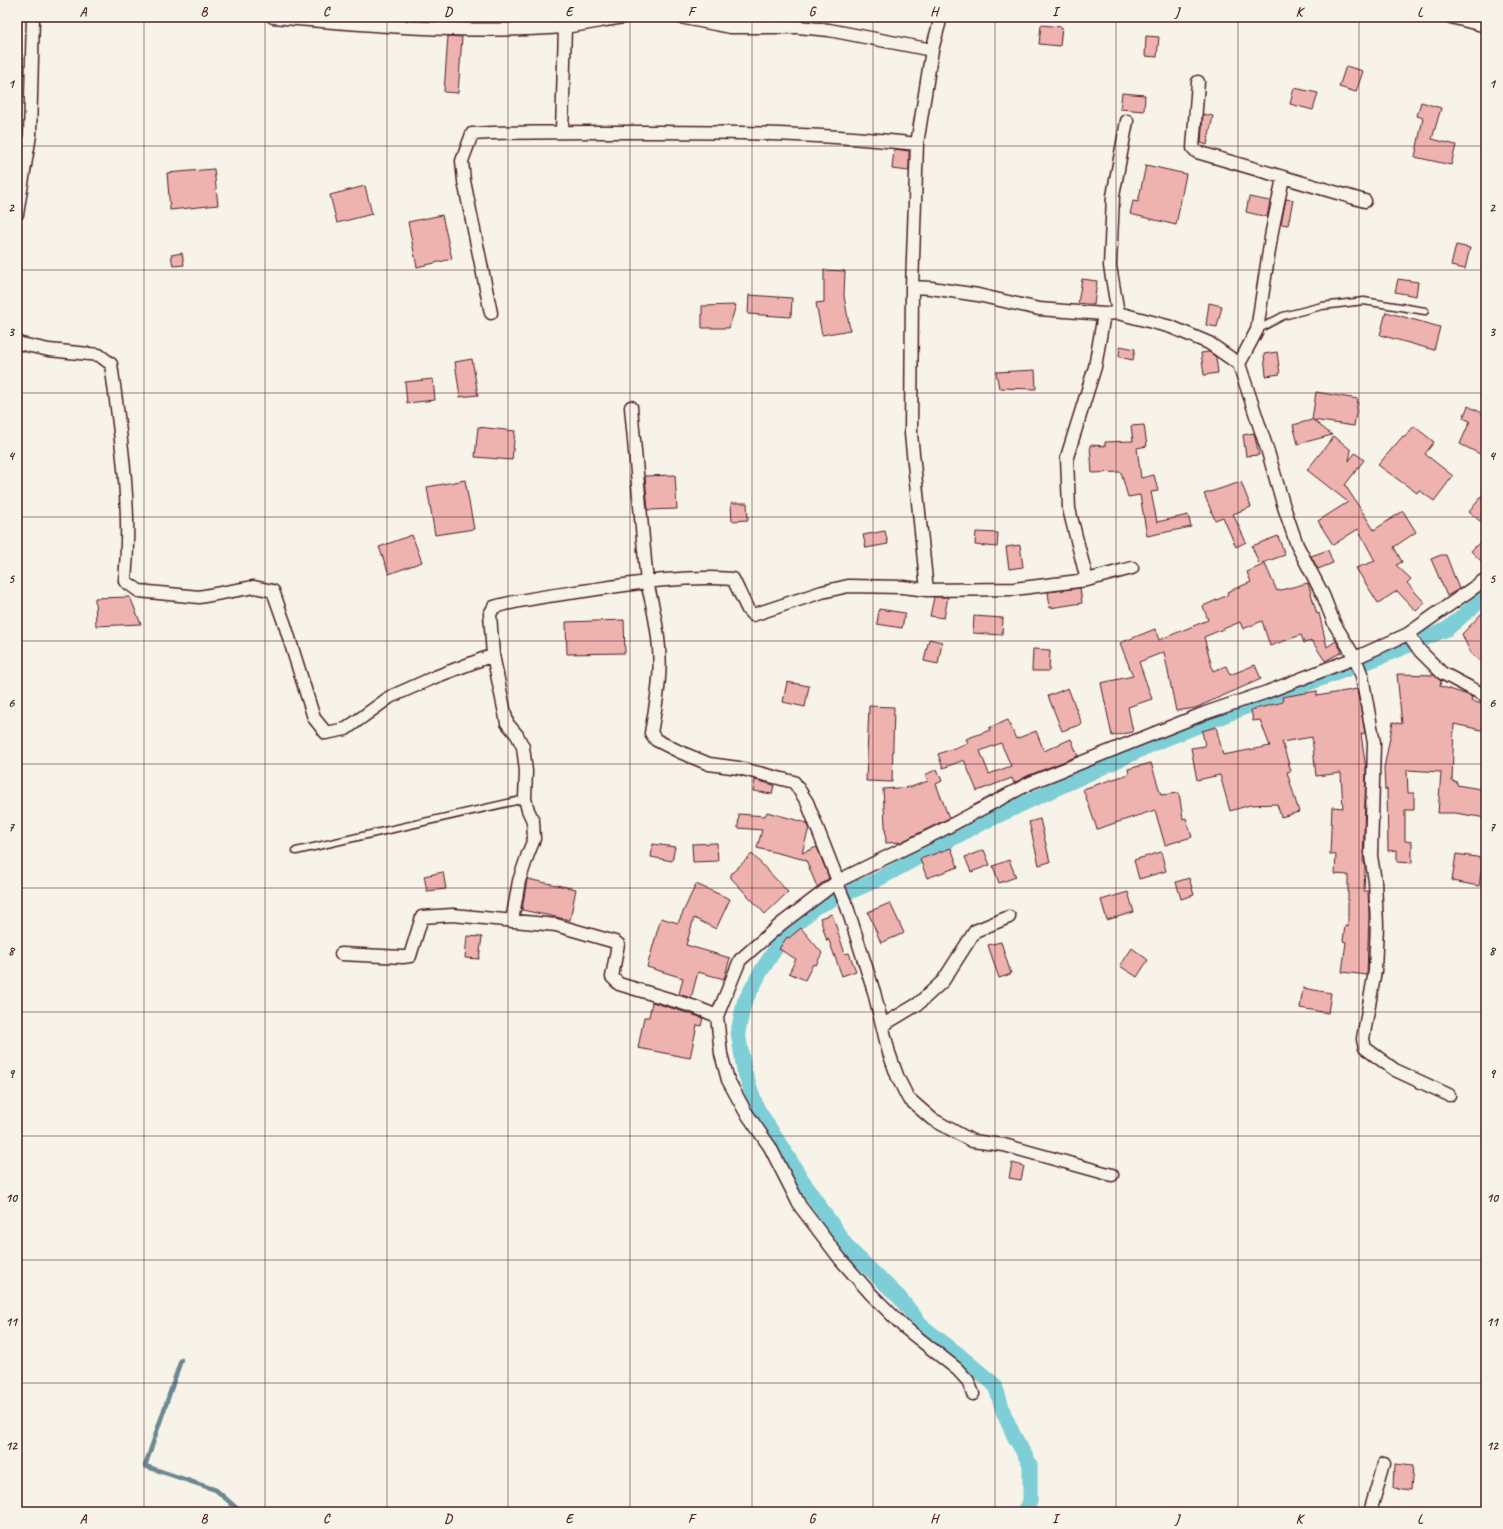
<svg xmlns="http://www.w3.org/2000/svg" width="1503" height="1529" viewBox="0 0 1503 1529" font-family="Caveat,sans-serif">
  <rect width="100%" height="100%" fill="#f7f3e8"/>
  <filter id="ink" filterUnits="userSpaceOnUse"><feTurbulence type="fractalNoise" baseFrequency=".025" numOctaves="2"/><feDisplacementMap in="SourceGraphic" scale="8" xChannelSelector="R" yChannelSelector="G"/><feConvolveMatrix kernelMatrix="1 2 1 2 8 2 1 2 1" color-interpolation-filters="sRGB"/></filter>
  <g filter="url(#ink)">
    <g fill="none" stroke-linecap="round" stroke-linejoin="round">
      <path stroke="#698892" stroke-width="4.5" d="M181,1360L145,1466L216,1490L241,1512"/>
      <path stroke="#7dced6" stroke-width="15" d="M1023,1512L1030,1502V1464L1014,1436L1004,1414L995,1385L958,1354L923,1327L899,1297L848,1248L808,1189L757,1108L744,1070L738,1032L744,1003L760,973L783,937L815,907L877,880L974,827L1029,801L1160,741L1271,697L1378,658L1447,629L1486,596"/>
    </g>
    <path fill="#eeb3ae" stroke="#4a1f2b" fill-rule="evenodd" d="M1041,25L1062,27L1060,46L1039,44Z
      M448,36L462,37L458,93L444,92Z
      M1146,36L1159,37L1157,57L1145,56Z
      M1346,66L1363,71L1356,92L1339,87Z
      M1294,88L1318,93L1313,110L1290,104Z
      M1122,93L1145,95L1144,111L1120,109Z
      M1421,102L1441,108L1432,139L1456,145L1451,165L1415,157L1423,118L1417,116Z
      M1203,114L1213,116L1207,145L1201,143Z
      M894,149L909,151V171L892,169Z
      M1146,165L1186,174L1176,225L1130,214L1133,201L1138,202Z
      M214,169L218,205L170,210L167,173Z
      M365,186L372,214L337,223L330,195Z
      M1249,197L1270,201L1267,217L1246,212Z
      M1286,199L1293,200L1288,225L1281,224Z
      M442,215L452,259L417,267L408,222Z
      M1456,245L1470,248L1465,269L1451,266Z
      M182,253L184,265L173,266L171,255Z
      M824,270L845,271L844,296L850,330L822,335L816,303L824,302Z
      M1082,279L1097,281L1094,305L1078,303Z
      M1398,279L1418,282L1416,296L1395,292Z
      M749,295L792,298L791,317L748,314Z
      M1209,303L1222,306L1217,327L1206,325Z
      M736,305L729,328H702V306Z
      M1386,312L1440,327L1434,350L1380,335Z
      M1120,346L1135,349L1133,360L1119,357Z
      M1209,352L1216,357L1218,373L1204,375L1201,353Z
      M1277,352L1280,374L1266,376L1264,354Z
      M472,359L478,395L460,397L455,362Z
      M1035,370L1036,389L999,388L996,372Z
      M433,379L435,400L407,403L405,382Z
      M1316,392L1358,399L1354,426L1313,420L1332,435L1298,444L1293,425L1312,420Z
      M1468,406L1486,415V457L1460,444L1470,421L1463,418Z
      M1144,425L1147,446L1137,448L1141,478L1154,475L1158,491L1151,492L1157,522L1188,515L1191,527L1147,536L1140,495L1128,497L1121,472L1092,473L1090,445L1105,446V442L1133,441L1131,426Z
      M1414,426L1434,442L1425,454L1453,476L1434,501L1419,490L1417,493L1378,465L1403,436L1405,437Z
      M478,427L515,431L512,460L475,457Z
      M1254,433L1259,455L1246,456L1243,435Z
      M1334,436L1351,450L1349,461L1355,453L1364,460L1345,485L1374,530L1403,511L1416,532L1394,547L1402,562L1396,565L1411,579L1407,583L1425,603L1416,611L1397,591L1378,603L1356,568L1375,561L1358,529L1333,545L1318,521L1348,502L1307,470Z
      M675,475L677,509L648,510L645,476Z
      M465,480L474,529L435,535L427,487Z
      M1241,482L1251,507L1233,514L1246,542L1236,547L1223,517L1215,520L1204,494Z
      M1486,491V514L1480,521L1469,512Z
      M731,503H747L748,520L732,521Z
      M885,531L888,544L866,548L863,535Z
      M976,532L998,533L997,547L975,545Z
      M412,535L422,562L389,574L379,547Z
      M1278,536L1285,555L1259,564L1252,546Z
      M1486,536V566L1471,551Z
      M1020,545L1023,567L1009,569L1006,547Z
      M1328,550L1333,563L1318,569L1311,556Z
      M1441,555H1446L1459,589L1447,596L1431,559Z
      M1265,564L1277,591L1308,583L1317,614L1319,613L1327,647L1336,641L1342,652L1325,661L1312,641L1304,643L1301,635L1270,646L1262,621L1243,629L1240,622L1204,637L1213,671L1226,666L1230,675L1255,665L1261,679L1195,708L1176,711L1164,652L1139,662L1152,699L1128,707L1133,732L1112,736L1101,683L1133,676L1120,643L1155,629L1159,640L1208,620L1203,606L1228,595L1227,592L1251,582L1247,572Z
      M1080,588L1082,603L1050,608L1048,592Z
      M130,597L141,624L96,626L95,598Z
      M934,597H948L944,618L930,616Z
      M879,609L905,613L902,628L877,624Z
      M1486,609V666L1471,654L1462,634Z
      M974,616L1003,618L1002,635L973,633Z
      M624,620L625,653L567,654L566,622Z
      M929,639L942,642L938,664L924,661Z
      M1033,649L1050,650L1049,671H1032Z
      M1397,674L1434,675L1441,681L1440,686L1468,695L1472,697L1471,701L1486,705V731L1454,724L1452,781L1457,782V785L1486,790V818L1455,813H1438L1441,772L1407,770L1408,793H1414V810H1405V841L1412,842V863L1397,862V850L1388,851L1387,789L1385,790L1384,768L1393,722L1402,724Z
      M787,682L809,686L805,707L783,702Z
      M1068,688L1082,724L1062,731L1048,696Z
      M1357,689L1365,733L1361,734L1366,769L1363,862H1364L1365,868L1364,891H1368L1369,913L1367,975L1342,972L1346,942L1343,941L1345,926L1348,927V875L1335,874L1336,855L1330,854L1332,807L1343,808L1341,773L1316,776L1312,737L1282,742L1291,771L1287,772L1299,812L1281,817L1277,804L1250,805L1230,811L1220,775L1197,780L1191,748L1205,746L1202,731L1216,727L1223,755L1270,746L1260,720L1253,721L1251,710L1283,702L1282,697L1317,691V696Z
      M869,706L894,707L892,782L866,781Z
      M1008,720L1016,739L1036,731L1044,751L1071,739L1078,756L1027,776L1014,783L1012,778L977,791L964,760L943,768L938,754L968,743L966,739L990,730L989,728ZM1001,743L1011,766L989,774L980,751Z
      M1151,763L1161,795L1179,793L1183,819L1186,818L1192,837L1165,845L1155,810L1097,829L1083,789L1129,774L1128,769Z
      M937,769L942,781L936,784L949,818L901,842L886,843L883,789L911,787L928,781L925,775Z
      M755,780L774,785L772,794L753,791Z
      M767,812L807,823L809,828L802,853L817,847L829,878L817,887L806,860L757,848L762,830L738,828L739,814L765,816Z
      M1040,819L1050,862L1039,865L1029,822Z
      M717,843L718,861L693,862L692,844Z
      M653,844L675,847L672,861L651,857Z
      M951,848L958,867L927,878L920,859Z
      M984,850L990,865L971,872L965,857Z
      M1161,852L1166,871L1139,879L1134,860Z
      M752,854L788,892L765,914L731,878V874Z
      M1456,854L1483,858L1479,886L1452,881Z
      M1009,860L1016,877L999,883L993,866Z
      M443,872L446,889L427,891L424,876Z
      M1189,878L1194,895L1181,899L1176,882Z
      M527,879L576,889L570,920L522,910Z
      M696,884L730,899L716,929L694,918L686,945L730,958L724,979L698,972L691,998L679,994L683,978L647,967L661,918L678,923Z
      M1128,892L1134,912L1107,920L1101,900Z
      M890,903L904,933L881,943L868,912Z
      M832,914L845,954L849,953L856,971L842,976L828,938L827,941L820,918Z
      M801,928L822,953L816,965L813,964L805,980L789,973L796,959L779,949L787,937L789,938Z
      M467,936L482,937L479,959L465,958Z
      M1001,942L1011,974L999,978L988,945Z
      M1132,948L1148,960L1137,977L1120,966Z
      M1303,988L1331,993L1328,1013L1300,1008Z
      M652,1002L703,1018L701,1026L697,1025L690,1058L638,1048L644,1017H649Z
      M1012,1163L1024,1166L1021,1180L1009,1178Z
      M1395,1464L1413,1466L1411,1490L1394,1488Z"/>
    <g fill="none" stroke-linecap="round" stroke-linejoin="round">
      <g stroke="#4a1f2b" stroke-width="9">
        <path id="service" d="M1257,330L1283,316L1322,306L1364,301L1425,311
          M296,851L525,799"/>
      </g>
      <g stroke="#4a1f2b" stroke-width="15">
        <path id="minor" d="M273,17C369,25 467,34 563,27C583,25 603,20 623,17
          M680,17L730,27H798L829,30L932,50L941,17
          M1451,17L1486,26
          M1198,82L1193,148L1197,152L1365,201
          M562,132L565,27
          M17,214L30,135L33,17
          M912,287L931,288L978,295L1039,309L1104,314L1118,313L1171,327L1209,343L1239,364L1268,452L1284,507L1297,545L1323,595L1334,623L1355,658L1362,676L1374,743L1371,856L1375,881L1377,925L1375,971L1363,1039L1365,1048L1395,1070L1449,1095
          M491,313L464,181L462,161L472,134C533,131 595,132 657,132C744,132 831,134 917,144
          M1118,313L1110,266L1113,196L1127,121
          M17,341V343L49,350L99,355L111,364C121,437 132,508 125,581L139,591L199,597L254,587L273,591L285,625L314,718L326,733L346,729L390,697L435,677L493,655
          M1239,364L1257,330L1272,231L1283,178
          M631,407L647,583C655,613 662,646 659,678C658,696 654,715 651,733L656,740L680,752L709,764L739,768L794,782L807,802L838,881L839,888L847,907L874,992L889,1053L898,1078L908,1098L932,1119L972,1141L1004,1145L1112,1175
          M1087,580L1069,509L1067,457L1095,367L1104,314
          M927,590L911,434L912,287L917,144L932,50
          M1408,634L1420,651L1442,673L1486,696
          M512,921L519,881L528,854L534,839L533,821L528,810L525,799L526,771L523,747L517,735L507,723L493,655L490,614L494,607C525,598 558,595 590,590C637,583 686,575 733,579L748,610L753,615L822,592L848,586L903,587L927,590L1014,589L1087,580L1132,568
          M341,954L403,957L410,956L422,917L453,915L556,925L615,942L618,944L612,977L619,984L695,1007L717,1016
          M883,1025L918,1004L943,981L975,931L1009,917
          M973,1394L968,1381L957,1369L904,1327L871,1294L841,1260L800,1206L770,1147L745,1111L728,1080L721,1054L717,1016L740,960L781,924L838,881L942,830L1030,783L1205,713L1267,692L1355,658L1408,634L1486,579
          M1370,1512L1384,1464"/>
      </g>
      <use href="#service" stroke="#f7f3e8" stroke-width="6"/>
      <use href="#minor" stroke="#f7f3e8" stroke-width="12"/>
    </g>
  </g>
  <path fill="none" stroke="#4a1f2b" stroke-width="1" stroke-opacity="0.55" d="M144,17V1512M265,17V1512M387,17V1512M508,17V1512M630,17V1512M752,17V1512M873,17V1512M995,17V1512M1116,17V1512M1238,17V1512M1359,17V1512M17,146H1486M17,270H1486M17,393H1486M17,517H1486M17,641H1486M17,764H1486M17,888H1486M17,1012H1486M17,1136H1486M17,1260H1486M17,1383H1486"/>
  <rect width="1503" height="1529" fill="none" stroke="#f7f3e8" stroke-width="44"/>
  <rect x="22" y="22" width="1459" height="1485" fill="none" stroke="#4a1f2b" stroke-width="1.5"/>
  <g font-size="13" text-anchor="middle" font-weight="bold" fill="#4a1f2b">
    <text x="83" y="16">A</text>
    <text x="204" y="16">B</text>
    <text x="326" y="16">C</text>
    <text x="448" y="16">D</text>
    <text x="569" y="16">E</text>
    <text x="691" y="16">F</text>
    <text x="812" y="16">G</text>
    <text x="934" y="16">H</text>
    <text x="1055" y="16">I</text>
    <text x="1177" y="16">J</text>
    <text x="1299" y="16">K</text>
    <text x="1420" y="16">L</text>
    <text x="11" y="88">1</text>
    <text x="1492" y="88">1</text>
    <text x="11" y="212">2</text>
    <text x="1492" y="212">2</text>
    <text x="11" y="336">3</text>
    <text x="1492" y="336">3</text>
    <text x="11" y="460">4</text>
    <text x="1492" y="460">4</text>
    <text x="11" y="583">5</text>
    <text x="1492" y="583">5</text>
    <text x="11" y="707">6</text>
    <text x="1492" y="707">6</text>
    <text x="11" y="831">7</text>
    <text x="1492" y="831">7</text>
    <text x="11" y="955">8</text>
    <text x="1492" y="955">8</text>
    <text x="11" y="1078">9</text>
    <text x="1492" y="1078">9</text>
    <text x="11" y="1202">10</text>
    <text x="1492" y="1202">10</text>
    <text x="11" y="1326">11</text>
    <text x="1492" y="1326">11</text>
    <text x="11" y="1450">12</text>
    <text x="1492" y="1450">12</text>
    <text x="83" y="1523">A</text>
    <text x="204" y="1523">B</text>
    <text x="326" y="1523">C</text>
    <text x="448" y="1523">D</text>
    <text x="569" y="1523">E</text>
    <text x="691" y="1523">F</text>
    <text x="812" y="1523">G</text>
    <text x="934" y="1523">H</text>
    <text x="1055" y="1523">I</text>
    <text x="1177" y="1523">J</text>
    <text x="1299" y="1523">K</text>
    <text x="1420" y="1523">L</text>
  </g>
</svg>
